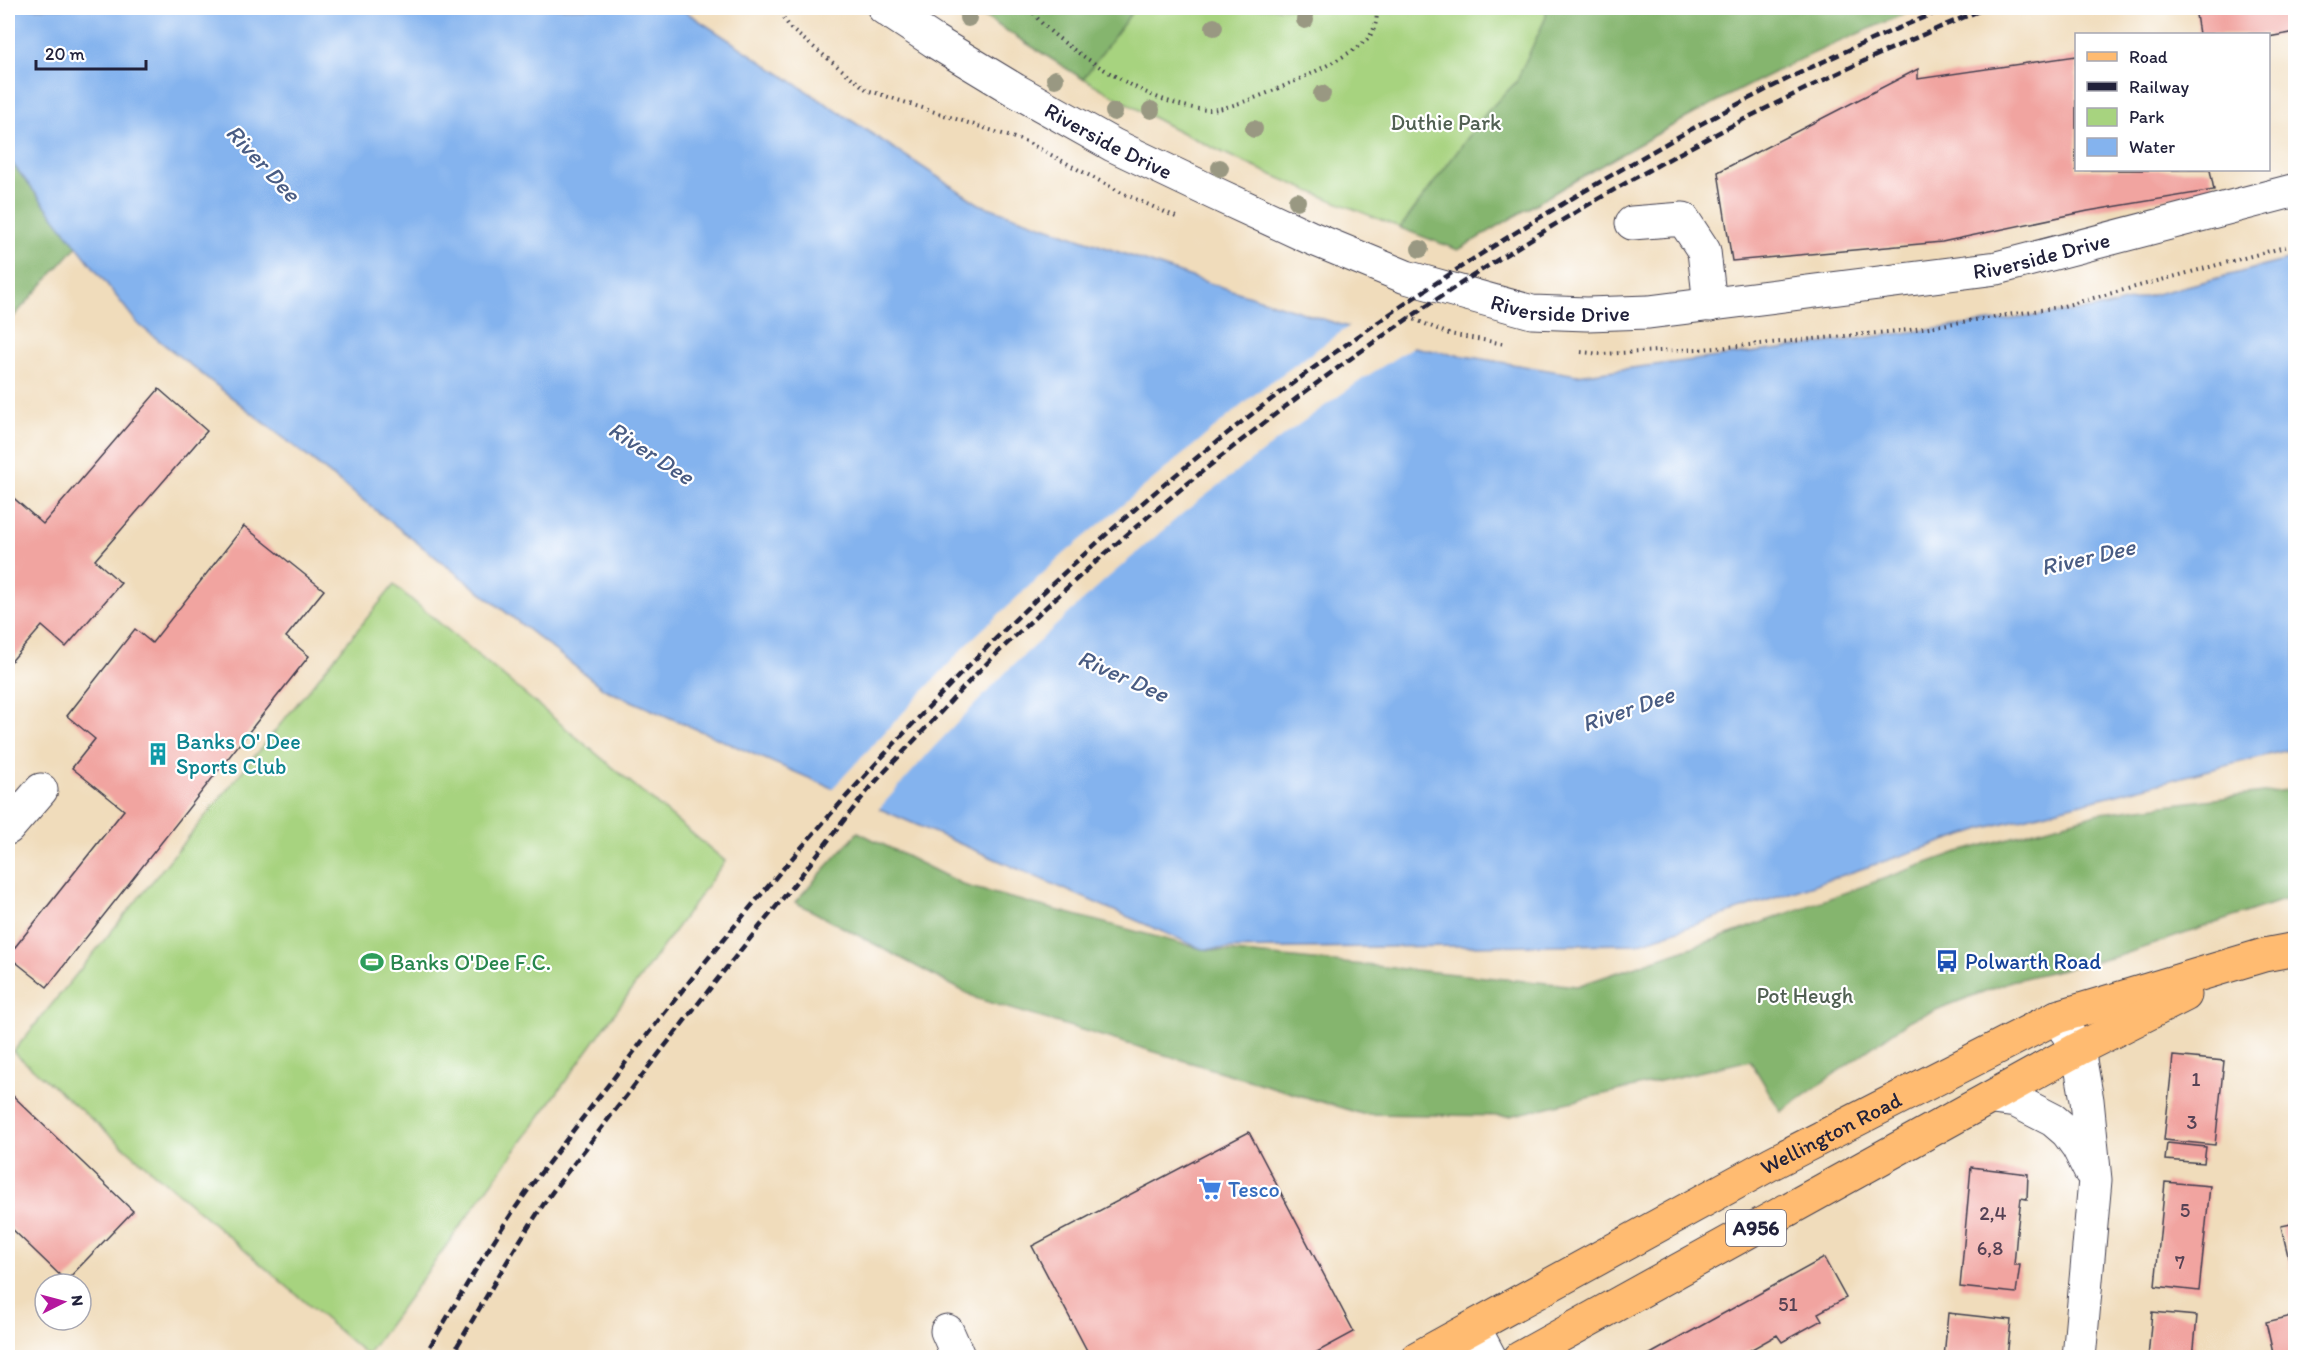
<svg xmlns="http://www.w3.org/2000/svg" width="2303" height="1365" viewBox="0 0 2303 1365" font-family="Itim,sans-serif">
  <rect width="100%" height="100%" fill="#fff"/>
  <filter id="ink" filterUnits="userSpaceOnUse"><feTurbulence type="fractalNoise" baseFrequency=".0167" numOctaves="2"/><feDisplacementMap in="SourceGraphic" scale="12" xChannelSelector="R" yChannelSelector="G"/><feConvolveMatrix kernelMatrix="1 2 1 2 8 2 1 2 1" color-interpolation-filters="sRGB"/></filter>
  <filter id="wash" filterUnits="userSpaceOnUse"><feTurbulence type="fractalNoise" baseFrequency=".008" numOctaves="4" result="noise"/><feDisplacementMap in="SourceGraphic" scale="24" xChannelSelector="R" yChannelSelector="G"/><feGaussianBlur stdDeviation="1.35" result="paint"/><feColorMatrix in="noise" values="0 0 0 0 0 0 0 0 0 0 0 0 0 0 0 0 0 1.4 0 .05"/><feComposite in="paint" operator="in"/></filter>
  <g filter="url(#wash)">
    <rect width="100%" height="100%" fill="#f0dcbb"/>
    <path fill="#a7d37f" stroke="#647a5d" stroke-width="1.5" d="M971,8H1797L1692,115L1594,169L1458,250C1355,210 1251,170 1154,118C1091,85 1031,46 971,8Z
      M394,585L725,861L367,1355L13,1052Z"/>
    <path fill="#85b56e" stroke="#546c54" stroke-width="1.5" d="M971,8H1135L1083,79Z
      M1546,8H1918C1877,26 1834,43 1793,63C1678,119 1568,184 1458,250L1400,228L1487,112L1516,82L1546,17Z
      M8,158L77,246L8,323Z
      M2295,789V896L2119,956L2011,981L1910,1020L1781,1112L1750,1060L1510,1116L1362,1114L978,999L795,902L858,832L966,886L1202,949L1577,986L1716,939L1955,853L2100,813Z"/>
    <path fill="#84b3ee" stroke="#536a94" stroke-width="1.5" d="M8,8H680L979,204L1206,282L1411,347L1577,375L2106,307L2295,258V748L1981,829L1637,944L1202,949L604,689L138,324L8,158Z"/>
    <path fill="#f0dcbb" d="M1351,325L1416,345L1364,378L1287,433L1183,513L1104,581L1010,668L933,748L877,811L830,791L971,640L1065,553L1260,390Z"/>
    <g id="blocks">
      <path fill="#f1a4a0" d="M2195,8H2296V32L2268,37V34H2199Z
        M2076,56V170H2210L2214,190L2088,211L1942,242L1732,261L1718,172L1918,69V79Z
        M159,389L207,431L95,560L121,583L66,647L42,626L8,665V569L12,563L8,559V493L43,524Z
        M244,526L324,590L286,637L309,656L47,987L8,956L124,810L72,768L95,739L67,716L135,629L152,643Z
        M2173,1056L2224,1061L2215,1145L2164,1140Z
        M8,1091L133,1211L66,1281L8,1225Z
        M1249,1132L1354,1332L1306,1358H1091L1032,1246Z
        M2167,1143L2206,1147L2204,1163L2165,1160Z
        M1971,1167L2028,1174L2027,1199L2021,1198L2017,1232L2014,1265H2020L2016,1293L1960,1287Z
        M2165,1182L2210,1186L2199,1291L2155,1286Z
        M2296,1223V1284L2295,1285L2281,1226Z
        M1824,1258L1846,1298L1818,1313L1822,1320L1782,1342L1777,1335L1736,1358H1643Z
        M2152,1312L2197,1316L2193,1358H2148Z
        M1948,1313L2011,1320L2007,1358H1944Z
        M2296,1315V1358H2274L2266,1322Z"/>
    </g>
  </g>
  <g filter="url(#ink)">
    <use href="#blocks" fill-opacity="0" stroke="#413e4e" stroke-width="1.5"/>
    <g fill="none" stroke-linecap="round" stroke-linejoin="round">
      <g stroke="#413e4e" stroke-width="35">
        <g id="minor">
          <path id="s1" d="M884,8L934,41L1015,90L1113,145L1216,194L1309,237L1406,277L1532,312L1587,314L1649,312L1997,268L2296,190"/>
          <path d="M1632,223L1683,219L1704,251L1710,305"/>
          <path d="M8,828L41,790"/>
          <path d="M2057,1017L2078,1049L2087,1100L2095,1180L2079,1358"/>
          <path d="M1992,1098L2016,1101L2053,1120L2067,1132L2078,1147L2090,1171"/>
          <path d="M1474,1328L1490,1358"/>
          <path d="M947,1331L959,1358"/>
        </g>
      </g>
      <g stroke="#413e4e" stroke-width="35">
        <g id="major">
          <path id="s2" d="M1417,1358L1772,1163L2057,1017L2264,955L2296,949"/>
          <path d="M1520,1358L2078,1049L2185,995"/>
        </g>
      </g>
      <path stroke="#413e4e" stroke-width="4" stroke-dasharray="1.5 4.5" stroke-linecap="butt" d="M777,8L791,29L867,90L1027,142L1122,193L1176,217
        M1031,8C1042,35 1119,80 1147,93C1165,101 1189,109 1209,110C1238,110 1350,60 1369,37C1376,28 1377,19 1377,8
        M1409,317L1449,334L1505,344
        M1581,352L1601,354L1717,348L1909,330L2060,307L2296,244"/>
      <use href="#minor" stroke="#fff" stroke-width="33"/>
      <use href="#major" stroke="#ffbb71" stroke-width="33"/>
      <path stroke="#22223b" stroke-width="4.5" stroke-dasharray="9 4.5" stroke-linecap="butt" d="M423,1358C452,1310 479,1262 510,1216C531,1184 556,1154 578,1124C629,1058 680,992 733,928C864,771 1003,620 1160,488C1290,379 1430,282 1576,196C1636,161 1696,125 1758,94C1819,62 1883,34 1947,8
        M450,1358C479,1310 506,1261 537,1214C558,1182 583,1153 606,1122C657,1056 708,990 761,925C797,882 830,837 865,794C883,772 903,753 922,732C941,712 960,691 979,671C1270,385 1609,163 1986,8"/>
    </g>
    <g fill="#999882">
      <circle cx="968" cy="18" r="9"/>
      <circle cx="1305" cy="20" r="9"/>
      <circle cx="1214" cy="27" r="9"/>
      <circle cx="1055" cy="79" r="9"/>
      <circle cx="1322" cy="94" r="9"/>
      <circle cx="1151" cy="110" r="9"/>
      <circle cx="1114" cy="112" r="9"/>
      <circle cx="1254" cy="129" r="9"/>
      <circle cx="1220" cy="168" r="9"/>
      <circle cx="1297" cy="201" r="9"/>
      <circle cx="1420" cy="249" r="9"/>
    </g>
  </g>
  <defs>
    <g id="building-bare" transform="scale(1.8)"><path d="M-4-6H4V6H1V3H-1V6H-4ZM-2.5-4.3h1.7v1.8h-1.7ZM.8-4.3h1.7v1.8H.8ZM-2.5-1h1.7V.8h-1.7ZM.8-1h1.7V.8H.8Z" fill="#0f9aa8" stroke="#fff" stroke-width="2.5" paint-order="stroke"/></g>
    <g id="bus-bare" transform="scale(1.8)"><path d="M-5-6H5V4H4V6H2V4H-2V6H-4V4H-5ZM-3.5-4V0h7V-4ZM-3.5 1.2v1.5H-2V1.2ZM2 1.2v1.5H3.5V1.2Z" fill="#1a4fb4" stroke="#fff" stroke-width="2.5" paint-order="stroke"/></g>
    <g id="stadium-bare" transform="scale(1.8)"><path d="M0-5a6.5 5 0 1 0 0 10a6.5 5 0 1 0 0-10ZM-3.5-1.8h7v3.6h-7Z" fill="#2e9e5b" stroke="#fff" stroke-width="2.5" paint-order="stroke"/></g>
    <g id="supermarket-bare" transform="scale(1.8)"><path d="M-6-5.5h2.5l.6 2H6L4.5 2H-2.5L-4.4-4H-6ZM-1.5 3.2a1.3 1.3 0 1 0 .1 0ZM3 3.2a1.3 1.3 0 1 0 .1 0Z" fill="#3f7fe0" stroke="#fff" stroke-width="2.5" paint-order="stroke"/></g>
  </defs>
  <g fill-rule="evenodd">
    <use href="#building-bare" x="158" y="754"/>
    <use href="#bus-bare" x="1947" y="961"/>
    <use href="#stadium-bare" x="372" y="962"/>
    <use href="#supermarket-bare" x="1210" y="1189"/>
  </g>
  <g text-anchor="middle" stroke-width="4.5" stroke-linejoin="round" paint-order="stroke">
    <g font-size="20" fill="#564254">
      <text x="2196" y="1086">1</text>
      <text x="2192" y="1129">3</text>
      <text x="2185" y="1217">5</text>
      <text x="1993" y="1220">2,4</text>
      <text x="1990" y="1255">6,8</text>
      <text x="2180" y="1269">7</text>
      <text x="1788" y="1311">51</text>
    </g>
    <rect fill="#fff" stroke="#646476" stroke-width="1.5" x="1726" y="1210" width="60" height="36" rx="4.5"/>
    <g font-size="21" font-weight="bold" fill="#22223b">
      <text x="1756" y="1235">A956</text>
    </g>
    <g font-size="22" fill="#516053" stroke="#fff">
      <text x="1446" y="130">Duthie Park</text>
      <text x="1805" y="1003">Pot Heugh</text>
    </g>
    <g font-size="22" fill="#22223b" stroke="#fff">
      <text dy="8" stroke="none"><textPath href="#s1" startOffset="261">Riverside Drive</textPath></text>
      <text dy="8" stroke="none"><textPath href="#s1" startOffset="1233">Riverside Drive</textPath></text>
      <text dy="8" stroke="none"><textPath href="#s1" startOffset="747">Riverside Drive</textPath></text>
      <text dy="8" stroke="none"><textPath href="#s2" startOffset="471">Wellington Road</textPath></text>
    </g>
    <g font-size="22" fill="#0d838f" stroke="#fff" text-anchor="start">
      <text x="176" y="749">Banks O' Dee<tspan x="176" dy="25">Sports Club</tspan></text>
    </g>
    <g font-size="22" fill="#164399" stroke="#fff" text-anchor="start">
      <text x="1965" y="969">Polwarth Road</text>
    </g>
    <g font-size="22" fill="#27864d" stroke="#fff" text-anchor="start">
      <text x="390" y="970">Banks O'Dee F.C.</text>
    </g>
    <g font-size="22" fill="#366cbe" stroke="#fff" text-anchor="start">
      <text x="1228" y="1197">Tesco</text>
    </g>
    <g font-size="24" font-style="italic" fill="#495c83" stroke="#fff">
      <text transform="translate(263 163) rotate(47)" y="8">River Dee</text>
      <text transform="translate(651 453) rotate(33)" y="8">River Dee</text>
      <text transform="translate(2088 557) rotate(-13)" y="8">River Dee</text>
      <text transform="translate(1123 676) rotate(24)" y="8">River Dee</text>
      <text transform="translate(1628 709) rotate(-19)" y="8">River Dee</text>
    </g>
  </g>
  <rect width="2303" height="1365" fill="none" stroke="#fff" stroke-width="30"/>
  <rect x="2075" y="33" width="195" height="138" fill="#ffffff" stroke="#a7a7b1" stroke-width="1.5"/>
  <rect x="2087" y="52" width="30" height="9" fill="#ffbb71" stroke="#a7a7b1" stroke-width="1.5"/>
  <text x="2129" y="63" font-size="18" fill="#22223b">Road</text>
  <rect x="2087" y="82" width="30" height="9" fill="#22223b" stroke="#a7a7b1" stroke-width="1.5"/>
  <text x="2129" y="93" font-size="18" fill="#22223b">Railway</text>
  <rect x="2087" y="108" width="30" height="18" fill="#a7d37f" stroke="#a7a7b1" stroke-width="1.5"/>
  <text x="2129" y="123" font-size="18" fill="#22223b">Park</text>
  <rect x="2087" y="138" width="30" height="18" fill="#84b3ee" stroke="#a7a7b1" stroke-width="1.5"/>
  <text x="2129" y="153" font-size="18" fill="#22223b">Water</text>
  <g transform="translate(63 1302) rotate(84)"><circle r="28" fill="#ffffff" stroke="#a7a7b1" stroke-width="1.5"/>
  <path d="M0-4.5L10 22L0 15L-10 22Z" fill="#b5179e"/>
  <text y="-9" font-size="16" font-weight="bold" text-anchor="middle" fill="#22223b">N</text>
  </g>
  <path d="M36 60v9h110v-9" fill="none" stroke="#22223b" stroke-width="3"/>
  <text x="45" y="60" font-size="18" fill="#22223b" stroke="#ffffff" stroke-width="4.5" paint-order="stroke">20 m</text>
</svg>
